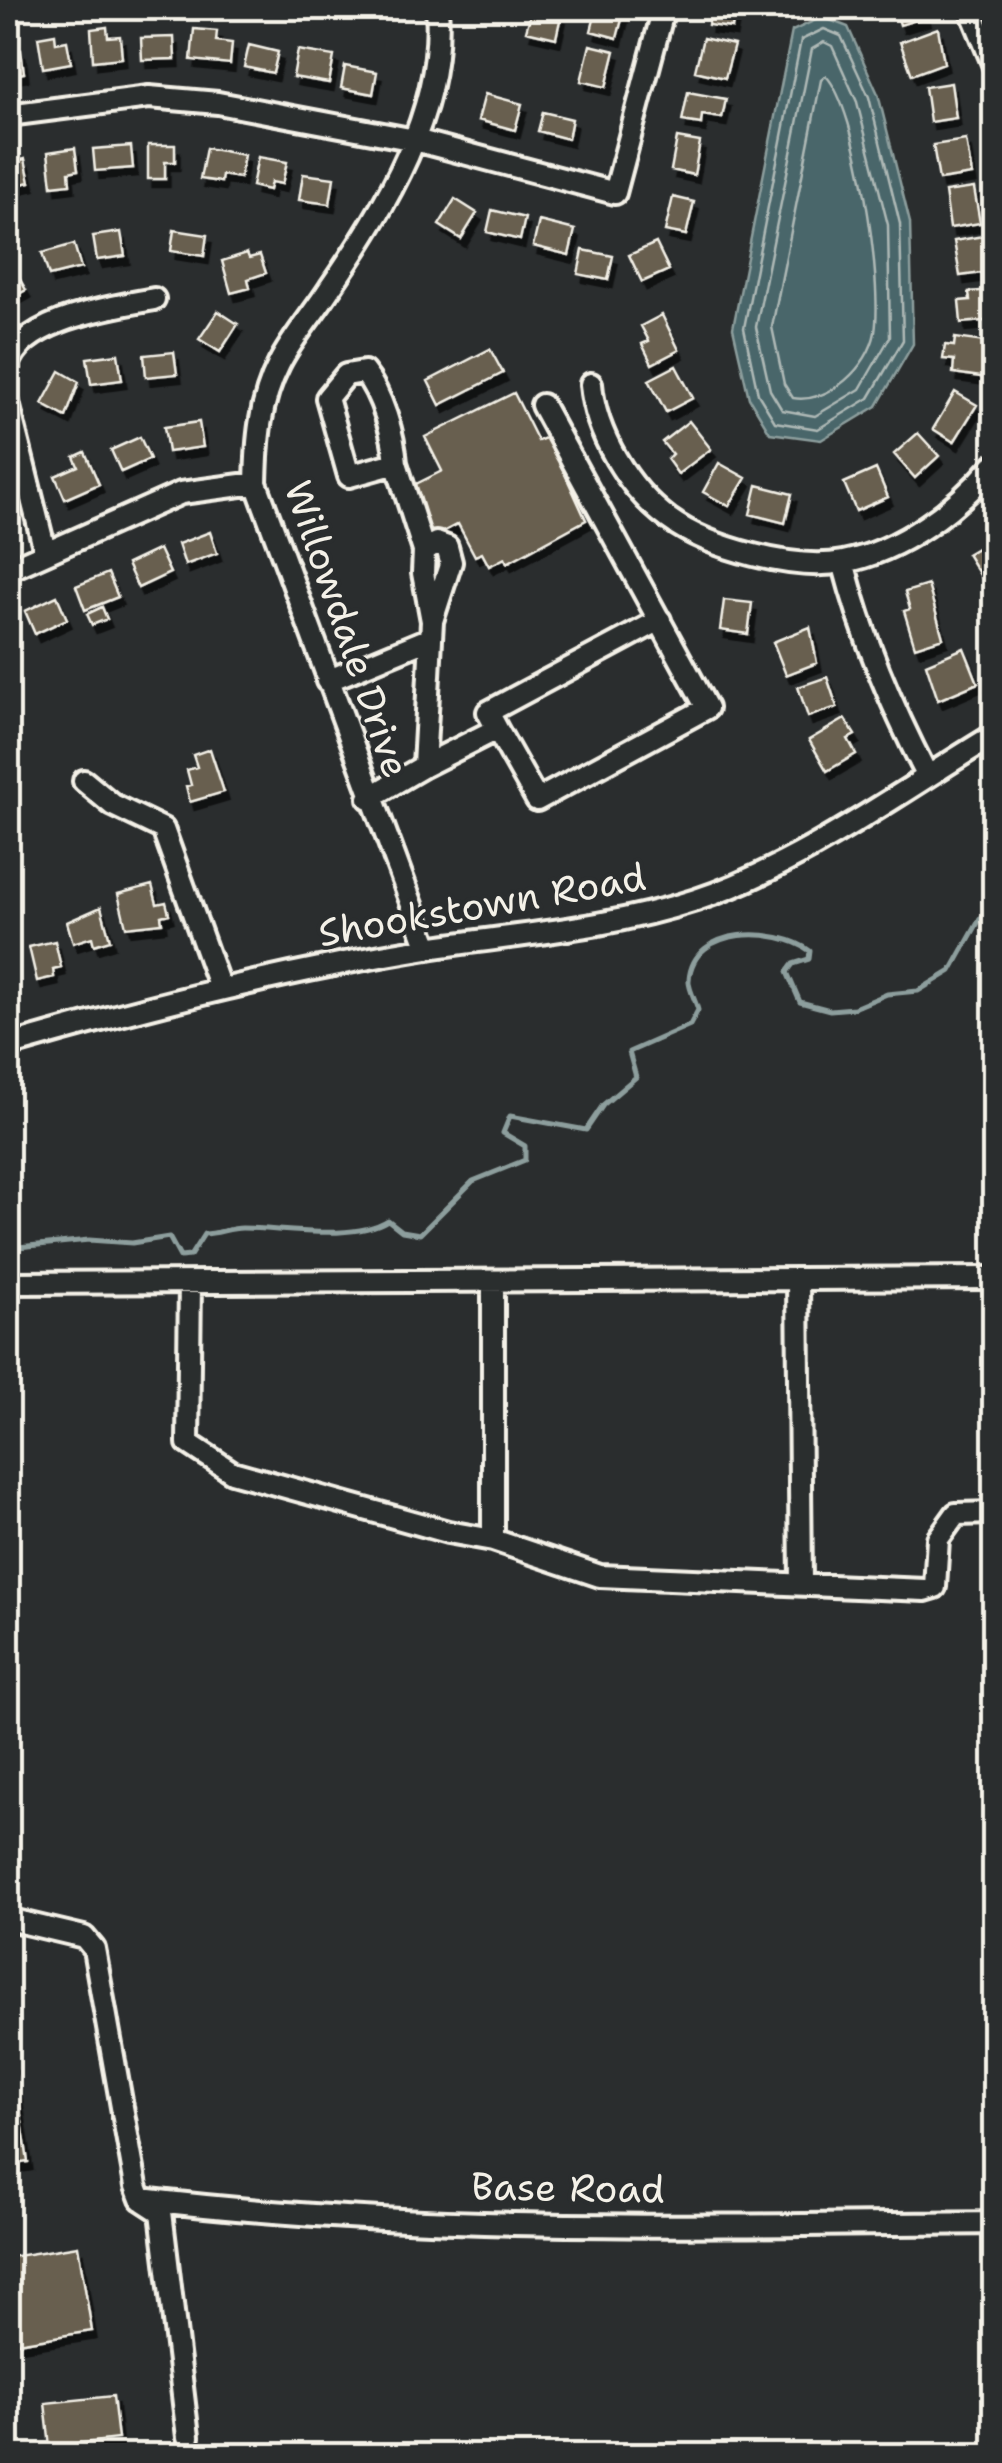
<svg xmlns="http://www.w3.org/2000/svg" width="1002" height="2463" viewBox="0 0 1002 2463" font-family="'Shantell Sans',sans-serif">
  <defs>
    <filter id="shadow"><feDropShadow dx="4.5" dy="8" stdDeviation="0" flood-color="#0009"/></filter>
  </defs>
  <rect width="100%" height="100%" fill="#2a2d2e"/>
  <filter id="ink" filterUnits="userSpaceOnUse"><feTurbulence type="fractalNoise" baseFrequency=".01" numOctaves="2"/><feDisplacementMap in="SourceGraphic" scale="20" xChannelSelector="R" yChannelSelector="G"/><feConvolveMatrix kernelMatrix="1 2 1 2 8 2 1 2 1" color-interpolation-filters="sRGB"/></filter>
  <g filter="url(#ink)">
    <path fill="#48666b" stroke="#8d9e9d" stroke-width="2.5" d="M822,17L848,27L878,94L910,223L913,344L877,406L821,440L770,433L749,398L733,328L792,31Z"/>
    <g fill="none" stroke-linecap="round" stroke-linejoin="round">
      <path stroke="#afb9b6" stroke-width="2.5" d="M824,29L841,36L869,97L900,224L903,340L869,398L818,429L775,422L758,394L744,328L801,40Z
        M824,42L832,46L857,102L888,225L890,337L860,389L815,416L782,410L770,390L756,327L812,49Z
        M826,76C858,109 883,284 875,332C869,367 829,404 793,398L784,384L772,327L821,80Z"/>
      <path stroke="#8d9e9d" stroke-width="5" d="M8,1248L89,1240L132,1243L169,1237L180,1257L190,1256L204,1234C217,1234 230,1228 242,1228C281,1228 353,1242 388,1220L402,1231L420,1234L473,1181L525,1160V1146L503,1133L510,1116L586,1130L603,1105L636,1077L629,1052L690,1025L698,1010C696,1001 688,988 689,980C693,924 778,927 810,951L809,959L793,964L787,972L800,1002L830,1010L854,1008L887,994L918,991L951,971L980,919L994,914"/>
    </g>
    <path fill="#675f4f" stroke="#f4f1e8" stroke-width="2.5" filter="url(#shadow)" d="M597,8H625L617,38L591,31Z
      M710,8H746L735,9L732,28L708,25Z
      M895,8H924L926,17L900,25Z
      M532,9L561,16L556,38L526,31Z
      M107,27L108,37L120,36L122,58L93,61L91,29Z
      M938,28L944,63L912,75L900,42Z
      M194,29L217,31L216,41L232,43L230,64L191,60Z
      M55,34L56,43L67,41L71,63L43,68L38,37Z
      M174,37L175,59L142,60L141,38Z
      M703,38L734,45L725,78L695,71Z
      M249,45L278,52L273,73L244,67Z
      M590,45L615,51L606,87L581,81Z
      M21,50L24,73L8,76V52Z
      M298,50L334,56L329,83L293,77Z
      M345,66L377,72L373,94L341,88Z
      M951,83L956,118L930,122L925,87Z
      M688,92L726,99L722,118L702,115L701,124L682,121Z
      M485,94L522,104L515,130L478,120Z
      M543,112L572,119L568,139L538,131Z
      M677,138L700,142L694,175L671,170Z
      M966,140L972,175L939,180L933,145Z
      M148,145H175V162H165V179H148Z
      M131,146L133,168L95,171L93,149Z
      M75,148L78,170L69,172L70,184L52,186L48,152Z
      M206,148L244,155L240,178L222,175L221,182L200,179Z
      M258,157L287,162L282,184L271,182L269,190L252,186Z
      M25,159L30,182L8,187V163Z
      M303,174L334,178L330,204L299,200Z
      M974,188L980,223L950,228L945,192Z
      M673,197L694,202L686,235L665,231Z
      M455,199L477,213L461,239L439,225Z
      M492,210L525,218L520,240L487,232Z
      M539,221L575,230L569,255L533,246Z
      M174,230L207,235L204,256L171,251Z
      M121,232L125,256L97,260L93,236Z
      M983,236L989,272L960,276L954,241Z
      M656,243L669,270L642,282L629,255Z
      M74,244L81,268L49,276L42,253Z
      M583,250L613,256L608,280L578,274Z
      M247,253L249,258L260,255L266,273L248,279L250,288L231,293L222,261Z
      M10,262L26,290L8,300V264Z
      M992,290L994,320L961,323L959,301L970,300L969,292Z
      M218,311L238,324L220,352L199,339Z
      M662,315L679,350L652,364L642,344L649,341L641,326Z
      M955,338L993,343L988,378L953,373L954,360L943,359L945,345L954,346Z
      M490,349L503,373L440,405L428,381Z
      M174,352L177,374L146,377L144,355Z
      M118,354L122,380L91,384L87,358Z
      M676,366L693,398L666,412L649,380Z
      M60,371L79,382L66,417L42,404Z
      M955,392L977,405L954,442L933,429Z
      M514,393L538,441L548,437L586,520L507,563L505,558L489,566L482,553L475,556L458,524L433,537L408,488L442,471L425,437Z
      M689,421L711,449L678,474L667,459L672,454L662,442Z
      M199,422L203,447L168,452L164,427Z
      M918,433L939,456L915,478L894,454Z
      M140,437L150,459L121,472L111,450Z
      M85,452L99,484L65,499L55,476L78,466L74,457Z
      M719,463L746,478L729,506L703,492Z
      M876,469L888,497L856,511L844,483Z
      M757,485L792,494L785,523L750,514Z
      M210,532L217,553L185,565L178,544Z
      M994,538V578L985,583L967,554Z
      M159,549L170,573L138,588L127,564Z
      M108,573L118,597L85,610L76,586Z
      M928,585L943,638L915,647L904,611L910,609L905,592Z
      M57,596L67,619L35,634L25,611Z
      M724,600L752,603L748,634L720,630Z
      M102,607L107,619L92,625L87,614Z
      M810,627L817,663L786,675L773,642Z
      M964,648L978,683L938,700L926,664Z
      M827,677L837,707L808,717L798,687Z
      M845,719L855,735L848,739L856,754L827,771L809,740Z
      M210,749L224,792L190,802L186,786L191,785L187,770L197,767L193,755Z
      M152,885L157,904L166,902L169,914L161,916L162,923L126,927L118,894Z
      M101,907L110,940L94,945L92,937L73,943L67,922Z
      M55,941L61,967L53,969L54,977L37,981L29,947Z
      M8,2063H13L28,2162L8,2165Z
      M78,2246L92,2331L17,2343L11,2306L8,2307L10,2257Z
      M113,2396L118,2439L50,2447L45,2403Z"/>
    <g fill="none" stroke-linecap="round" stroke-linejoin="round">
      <g stroke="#f4f1e8" stroke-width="28">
        <path id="minor" d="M970,8L994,66
          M8,115L149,97L218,103L415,140L615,193L664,8
          M8,367C19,319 113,307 154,299
          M591,384C595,433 628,489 669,519C708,548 795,571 843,562C902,551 956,509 994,465
          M8,403L45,551
          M396,463C394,436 382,394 364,372L346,375L327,398L349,476L396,463L424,551
          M843,562C863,639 891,705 927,775
          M8,570L181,493L256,483
          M327,681L431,638
          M497,729L488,712L660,620
          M424,766L497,729L537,800L707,708L542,405
          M84,781L113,805L163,829L220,988
          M369,798L424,766L432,621L451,562L447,547L436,543L424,551L423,573L432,621
          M428,948L256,483C257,442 259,403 279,364C292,338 314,313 330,288C386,206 445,111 437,8
          M8,1046C146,1006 285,971 428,948C521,934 607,929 696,900C800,866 901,791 994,735
          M798,1279L801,1583
          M8,1283L994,1278
          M190,1283L188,1443L232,1472L448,1532L493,1540L600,1576L925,1590L935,1587L938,1539L956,1514L994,1513
          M493,1540V1282
          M8,1919L84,1937L94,1949L136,2186L141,2199L161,2212L188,2437
          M141,2199C424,2233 710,2226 994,2223"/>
      </g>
      <use href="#minor" stroke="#2a2d2e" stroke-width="20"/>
    </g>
  </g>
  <g text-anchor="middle" stroke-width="8" stroke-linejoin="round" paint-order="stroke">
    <g font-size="38" fill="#f4f1e8" stroke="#2a2d2e">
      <text transform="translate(347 629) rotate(71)" y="13">Willowdale Drive</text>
      <text transform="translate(482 905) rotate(-10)" y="13">Shookstown Road</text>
      <text transform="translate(568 2188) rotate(1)" y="13">Base Road</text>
    </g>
  </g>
  <rect width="1002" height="2463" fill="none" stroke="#2a2d2e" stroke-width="40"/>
  <rect x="20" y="20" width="962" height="2423" fill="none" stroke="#f4f1e8" stroke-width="4" filter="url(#ink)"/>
</svg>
